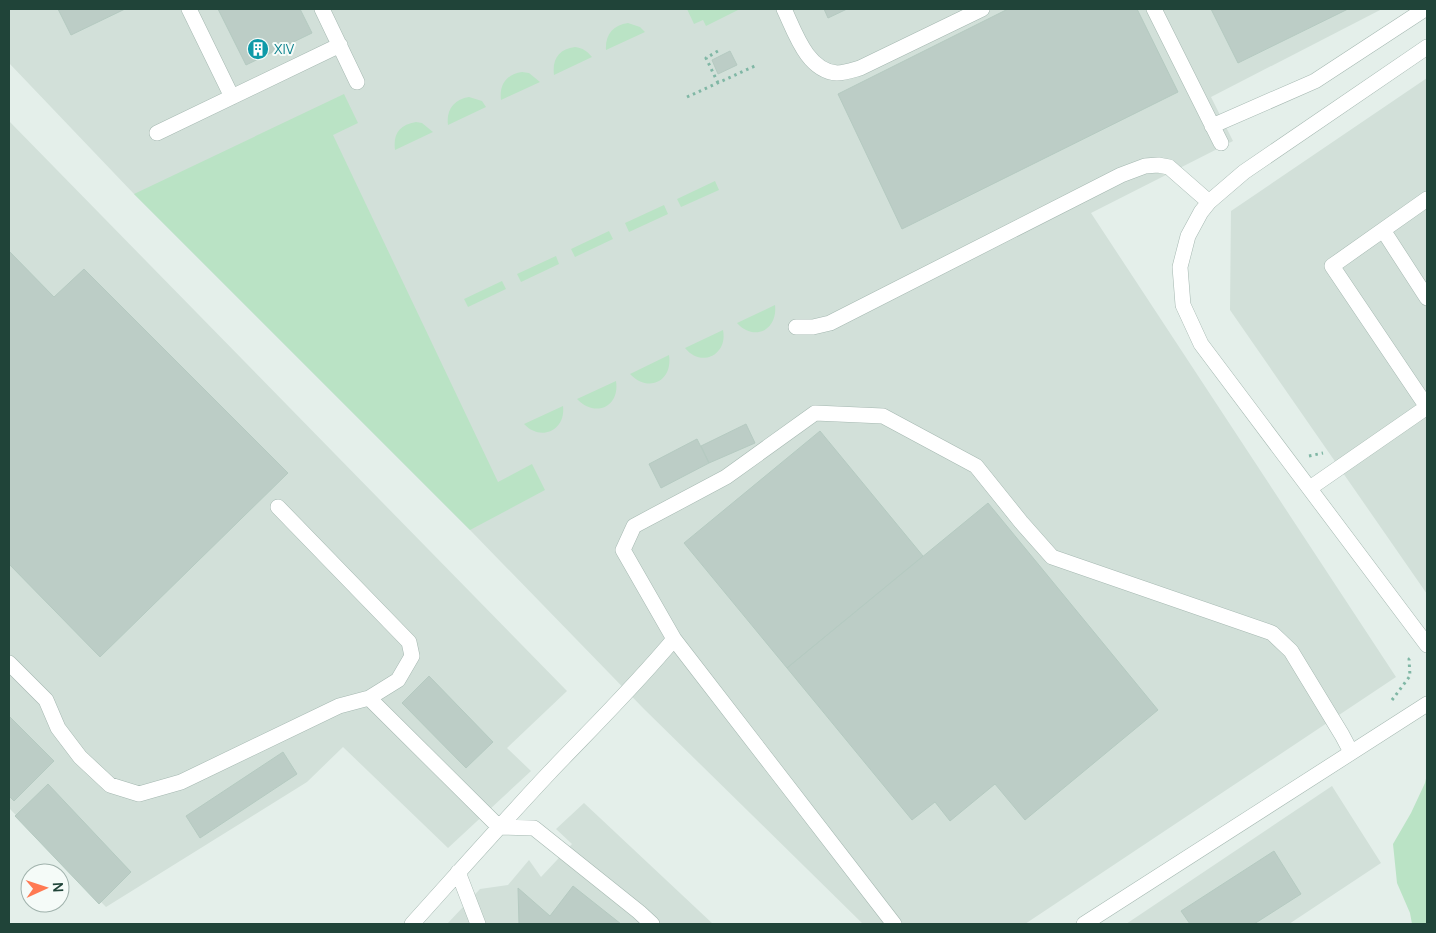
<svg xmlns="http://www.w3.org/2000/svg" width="1436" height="933" viewBox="0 0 1436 933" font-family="Manrope,sans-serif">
  <rect width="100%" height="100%" fill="#e4efea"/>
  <path fill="#d2e0d9" d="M9,9H1382L1211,97L1233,141L1091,213L1396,677L1025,924H863L644,709L470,530L134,194L9,63Z
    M1427,78V594L1230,310L1231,211Z
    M9,121L567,691L507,748L531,771L448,848L343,747L307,782L106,907L9,808Z
    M1332,786L1381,863L1289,924H1126Z
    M584,803L713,924H447L480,889L508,885L529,860L541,877L572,844L556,829Z"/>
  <path fill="#bae3c5" d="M687,9H740L706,26L703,20L694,24Z
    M628,23L640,27L645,32L606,50C605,35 613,25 628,23Z
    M575,47C583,48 587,51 592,57L554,75C552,59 559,49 575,47Z
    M522,72L529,73L540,82L501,100C499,84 507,74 522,72Z
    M344,94L358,123L333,135L498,482L532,464L545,490L470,530L134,194Z
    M469,97L482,101L486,107L448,125C446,110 454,99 469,97Z
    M416,122L422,123L433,132L395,150C393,134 399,125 416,122Z
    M715,181L719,190L681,207L677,199Z
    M664,205L668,214L629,232L625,223Z
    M609,231L613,239L575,257L571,249Z
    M556,256L559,264L521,282L517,274Z
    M502,281L506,289L468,307L464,299Z
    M775,305C778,330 754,342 737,323Z
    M723,330C728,355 701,368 685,348Z
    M669,355C673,382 648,393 630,374Z
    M616,381C620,407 595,418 577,399Z
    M563,406C566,430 541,442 524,424Z
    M1427,774V924H1412L1410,913L1397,883L1393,844L1411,813L1425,783Z"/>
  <path fill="#bccdc6" stroke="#b5cac1" d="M58,9H125L71,35Z
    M218,9H300L312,33L246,65Z
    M824,9H847L828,18Z
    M1008,9H1137L1178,92L902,229L838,94Z
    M1211,9H1348L1238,63Z
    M730,51L737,65L718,74L712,60Z
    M9,251L54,297L84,269L288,473L100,657L9,564Z
    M746,424L755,443L709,463L701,446Z
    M820,431L923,556L787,668L684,543Z
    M697,439L709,463L661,488L649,464Z
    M988,503L1158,710L1025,820L995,784L950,821L935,802L912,820L787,668Z
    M429,676L493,742L466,768L402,703Z
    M9,716L54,761L14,801L9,796Z
    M283,752L297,774L200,838L186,816Z
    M48,784L131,872L99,904L15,816Z
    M1274,851L1301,894L1254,924H1190L1181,911Z
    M573,886L621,924H519L518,888L550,916Z"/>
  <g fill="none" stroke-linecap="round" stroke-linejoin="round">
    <g stroke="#a5b8b1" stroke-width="16">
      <path id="minor" d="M189,9L232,97
        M322,9L357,82
        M784,9C795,32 807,71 837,73C845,73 853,70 860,68L982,9
        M1154,9L1221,143
        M1427,47L1244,172L1209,202L1201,212L1188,236L1180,267L1183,305L1201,344L1427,645
        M1212,126L1315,81L1425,9
        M157,133L340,45
        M1383,230L1427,298
        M796,327H813L830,323L1121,175L1145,166L1158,165L1169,167L1209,202
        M1310,488L1427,407L1332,266L1427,199
        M674,639L623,550L634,526L726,477L815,413L883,416L976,466L1021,522L1052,557L1272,633L1291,651L1342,735L1351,752
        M9,663L46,700L58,728L80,757L110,785L139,794L181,782L339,706L369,698L398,680L412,656L409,642L278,507
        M369,698L499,827L534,828L639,912L652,924
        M458,872L478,924
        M412,924C458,873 503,822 550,772C592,728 635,686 674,639L894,924
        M1084,924L1427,704"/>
    </g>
    <path stroke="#80b7a5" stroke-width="3" stroke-dasharray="2.5 4" stroke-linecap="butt" d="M718,83L706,58L718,51
      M687,97L757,65
      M1309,456L1323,453
      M1392,700L1410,676L1409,659L1412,657"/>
    <use href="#minor" stroke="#fff" stroke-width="15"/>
  </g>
  <defs>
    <g id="building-disc" transform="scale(1.125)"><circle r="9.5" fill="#0f9aa8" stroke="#f5fbf8"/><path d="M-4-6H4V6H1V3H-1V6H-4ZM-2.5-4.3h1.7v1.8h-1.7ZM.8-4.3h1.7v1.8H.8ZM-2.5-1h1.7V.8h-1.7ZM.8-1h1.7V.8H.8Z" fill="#fff"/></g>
  </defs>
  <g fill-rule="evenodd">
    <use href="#building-disc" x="258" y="49"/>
  </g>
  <g text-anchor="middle" stroke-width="4" stroke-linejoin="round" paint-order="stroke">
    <g font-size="14" fill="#0d838f" stroke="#f5fbf8" text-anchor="start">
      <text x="274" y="54">XIV</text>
    </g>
  </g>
  <rect width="1436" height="933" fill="none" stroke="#204439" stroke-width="20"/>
  <g transform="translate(45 888) rotate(87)"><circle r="24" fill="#f5fbf8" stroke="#a0b2ac"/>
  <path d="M0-4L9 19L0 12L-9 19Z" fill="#ff7952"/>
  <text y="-8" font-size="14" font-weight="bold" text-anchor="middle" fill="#204439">N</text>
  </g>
</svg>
